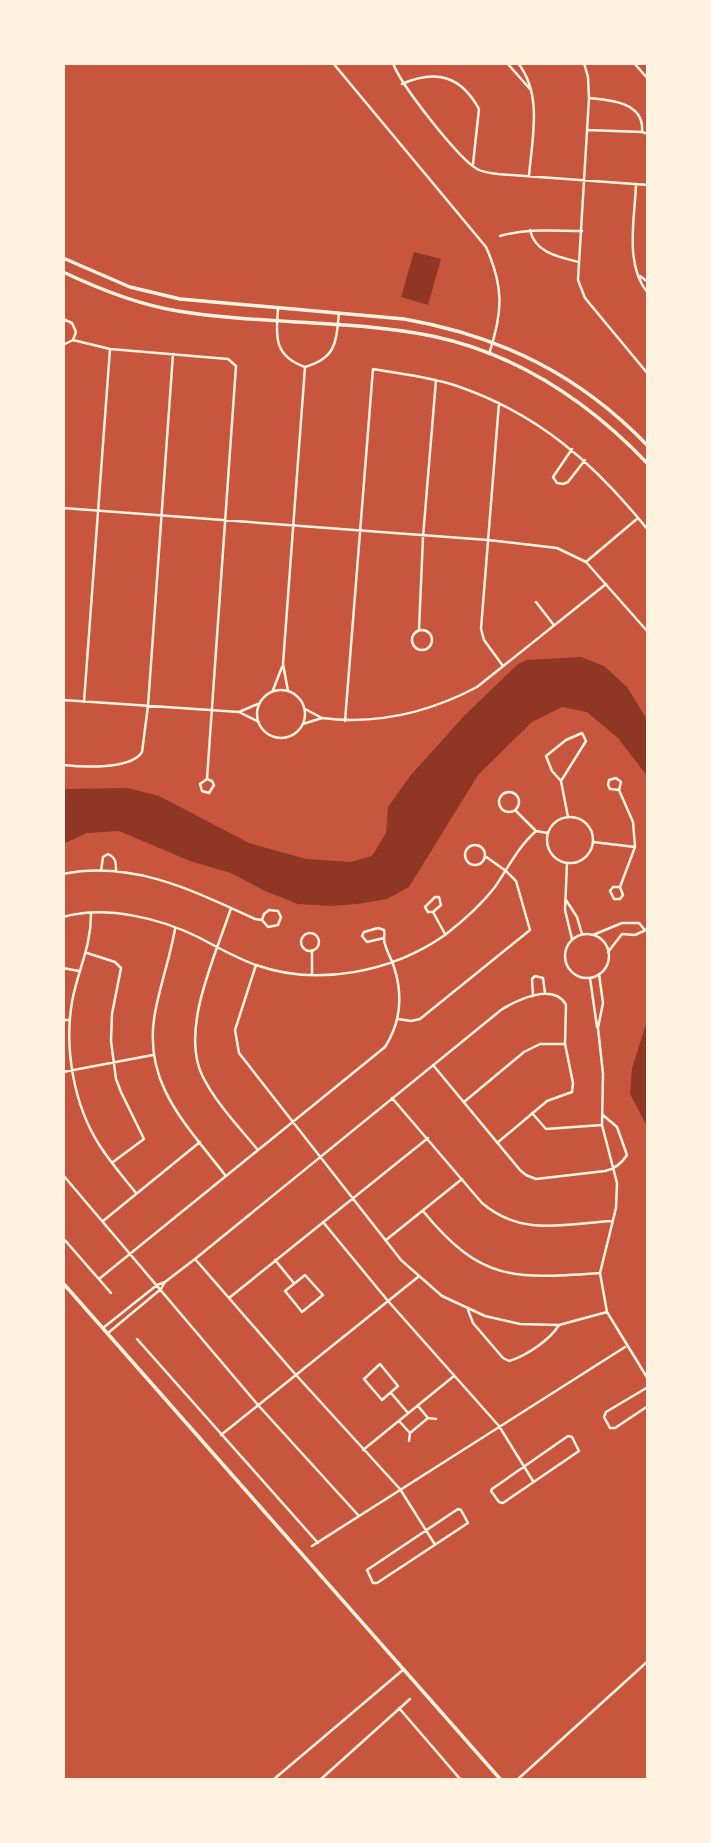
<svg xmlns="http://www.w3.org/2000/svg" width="711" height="1843" viewBox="0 0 711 1843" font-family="'Fira Sans',sans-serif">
  <rect width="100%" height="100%" fill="#c8553d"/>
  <path fill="#8f3625" d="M414,252L441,259L428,305L401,297Z
    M581,657L604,666L627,687L648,721V777L618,738L587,712L562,707L532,722L478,775L409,887L387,899L357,904L330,906L298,904L265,891L231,873L190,861L119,831L87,833L63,844V789L127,788L159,796L249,843L306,859L351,862L372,856L386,833L388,807L410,776L465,715L518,664L527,660Z
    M648,1018V1128L630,1094L632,1068Z"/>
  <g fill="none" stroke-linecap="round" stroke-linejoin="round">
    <path stroke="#fff3e0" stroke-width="2.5" d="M333,63L486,247C504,287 503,312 489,354
      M393,63C400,84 458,158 477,169C484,173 491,173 498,174L648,185
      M507,63L530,89
      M518,63C543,95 532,138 529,176
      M584,63L588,77L589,98L578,280L585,298L648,374
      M634,63L648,79
      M402,84C436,69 461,76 479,109L473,164
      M589,98C610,100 645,102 642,132
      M587,130L642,132L648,134
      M636,184C635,218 624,265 648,293
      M530,230C535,253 559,257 579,262
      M500,236C527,228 554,231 582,231
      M640,276L648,282
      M278,309C276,338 274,356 305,367C337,358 336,341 339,313
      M63,319L72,323L76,332L73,340L63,345
      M73,340L110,349L228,359L236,366L207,779L200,784L202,791L209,793L214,785L212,781L207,779
      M499,403L481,629L484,640L503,666
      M572,449L553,477L557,483L563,484L568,482L585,460
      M63,508L488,540L557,548L586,562L648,632
      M587,561L638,518
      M536,602L553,624
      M412 640a10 10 0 1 1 20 0a10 10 0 1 1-20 0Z
      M419,630L423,537L436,380
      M273,690L282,667
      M257 714a24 24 0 1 1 48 0a24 24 0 1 1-48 0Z
      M288,691L283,664L305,367
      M63,700L239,712
      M84,702L110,349
      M322,718C378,725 428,713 477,687L606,584
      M345,721L373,369C401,374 430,377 457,386C539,414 595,464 648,530
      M259,722L239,712L260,703
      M303,724L322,718L305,709
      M63,765C82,767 131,770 142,752L148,706L173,354
      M561,781L586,741L582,733L566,740L546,756L552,771L561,781L568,817
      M619,790L610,789L608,785L609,780L616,778L621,782L619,790L633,822L635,846
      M499 802a10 10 0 1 1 20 0a10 10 0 1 1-20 0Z
      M515,810L536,831L548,833
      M547 840a23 23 0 1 1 46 0a23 23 0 1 1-46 0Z
      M593,842L635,847L620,887L623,895L620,899H614L610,891L613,887H620
      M465 855a10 10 0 1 1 20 0a10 10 0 1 1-20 0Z
      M567,863L565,910L572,939
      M101,871L103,857L108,854C116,858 116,862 116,871
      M63,874C133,860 194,891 255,919L262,920L268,927L278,925L281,917L278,911L269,910L264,914L262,920
      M566,900L577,917L582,934
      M231,908C216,955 180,1028 202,1075C215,1102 238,1126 257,1149
      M433,912L441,905L439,897H435L425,907L428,912H433L445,934
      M91,914C91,948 78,969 72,1002C64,1049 74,1106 100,1146C111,1163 124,1178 136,1193
      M63,917C106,905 159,918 198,937C217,947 236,958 256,965C318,987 392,972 445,935C463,921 481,905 495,887C508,868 518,847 536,831
      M175,929C170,958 160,985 155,1013C142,1083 186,1124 225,1175
      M301 942a9 9 0 1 1 18 0a9 9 0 1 1-18 0Z
      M565 956a22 22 0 1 1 44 0a22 22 0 1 1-44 0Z
      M593,935L622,923H639L644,929
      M608,952L622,934L635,935L648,929
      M87,953L115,962L121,968L112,1014L111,1041L116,1079L121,1092L144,1139L113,1162
      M256,965L235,1030L239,1053L401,1260L442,1296L485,1316L520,1324L559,1325L607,1312
      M63,968L79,971
      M599,974L603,1003L598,1028L603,1074L602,1125L617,1183L616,1208L600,1273L607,1312L648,1379
      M312,975V950
      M590,978L597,1027
      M533,996L532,979L535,976L543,978L545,993
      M398,1019L411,1021L420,1019L530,930L516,881L506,871L485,856
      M63,1020H70
      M433,1065L520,1170L526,1175L536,1179L605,1171C614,1169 622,1163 627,1155L617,1127L603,1115
      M63,1072L153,1055
      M392,1098L482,1203C522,1237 564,1224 612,1221
      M464,1102L524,1052L540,1044H563
      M532,1113L546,1129L602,1125
      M63,1175L258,1405L359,1516
      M423,1211C481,1282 514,1279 600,1273
      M103,1221L200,1142
      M323,1222L388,1301L499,1426L533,1481
      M63,1238L111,1293
      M386,1240L462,1179
      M195,1259L296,1375L400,1489L434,1543
      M275,1260L293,1282
      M305,1275L323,1295L302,1312L285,1291Z
      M99,1279L385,1047C401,1022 403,995 394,967C391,958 385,948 384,940C384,937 385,933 384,930L378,928L364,932L362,936L367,942L384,938
      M229,1298L428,1138
      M468,1310L473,1323L503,1358L509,1361C526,1356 550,1340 559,1325
      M103,1328L157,1285L165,1282L195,1259L501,1010C517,1000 554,982 566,1005L565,1044L573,1083L572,1092L547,1101L497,1143
      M108,1333L161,1289L165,1282
      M137,1339L318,1543
      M380,1364L398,1386L382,1400L364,1379Z
      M648,1387L606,1412L604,1417L610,1428H615L648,1406
      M391,1393L408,1413
      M428,1418L436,1419
      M399,1421L410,1433L428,1418L418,1406
      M221,1435L418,1277
      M568,1436L572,1437L579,1451L503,1503L499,1502L491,1491L492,1489Z
      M409,1441L410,1433
      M363,1450L454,1376
      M458,1509L461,1510L468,1523L377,1583H373L367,1570Z
      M312,1546L625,1347
      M399,1708L461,1780
      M273,1780L404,1669
      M320,1780L410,1699
      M517,1780L648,1661"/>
    <path stroke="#fff3e0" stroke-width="3.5" d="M63,258L130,287L180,299L404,319C501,336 580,375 648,446
      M63,272C99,289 139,305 178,311C262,325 348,319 432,336C517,354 589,402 648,464
      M63,1283L501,1780"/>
  </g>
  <rect width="711" height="1843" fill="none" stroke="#fff3e0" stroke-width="130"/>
</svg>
